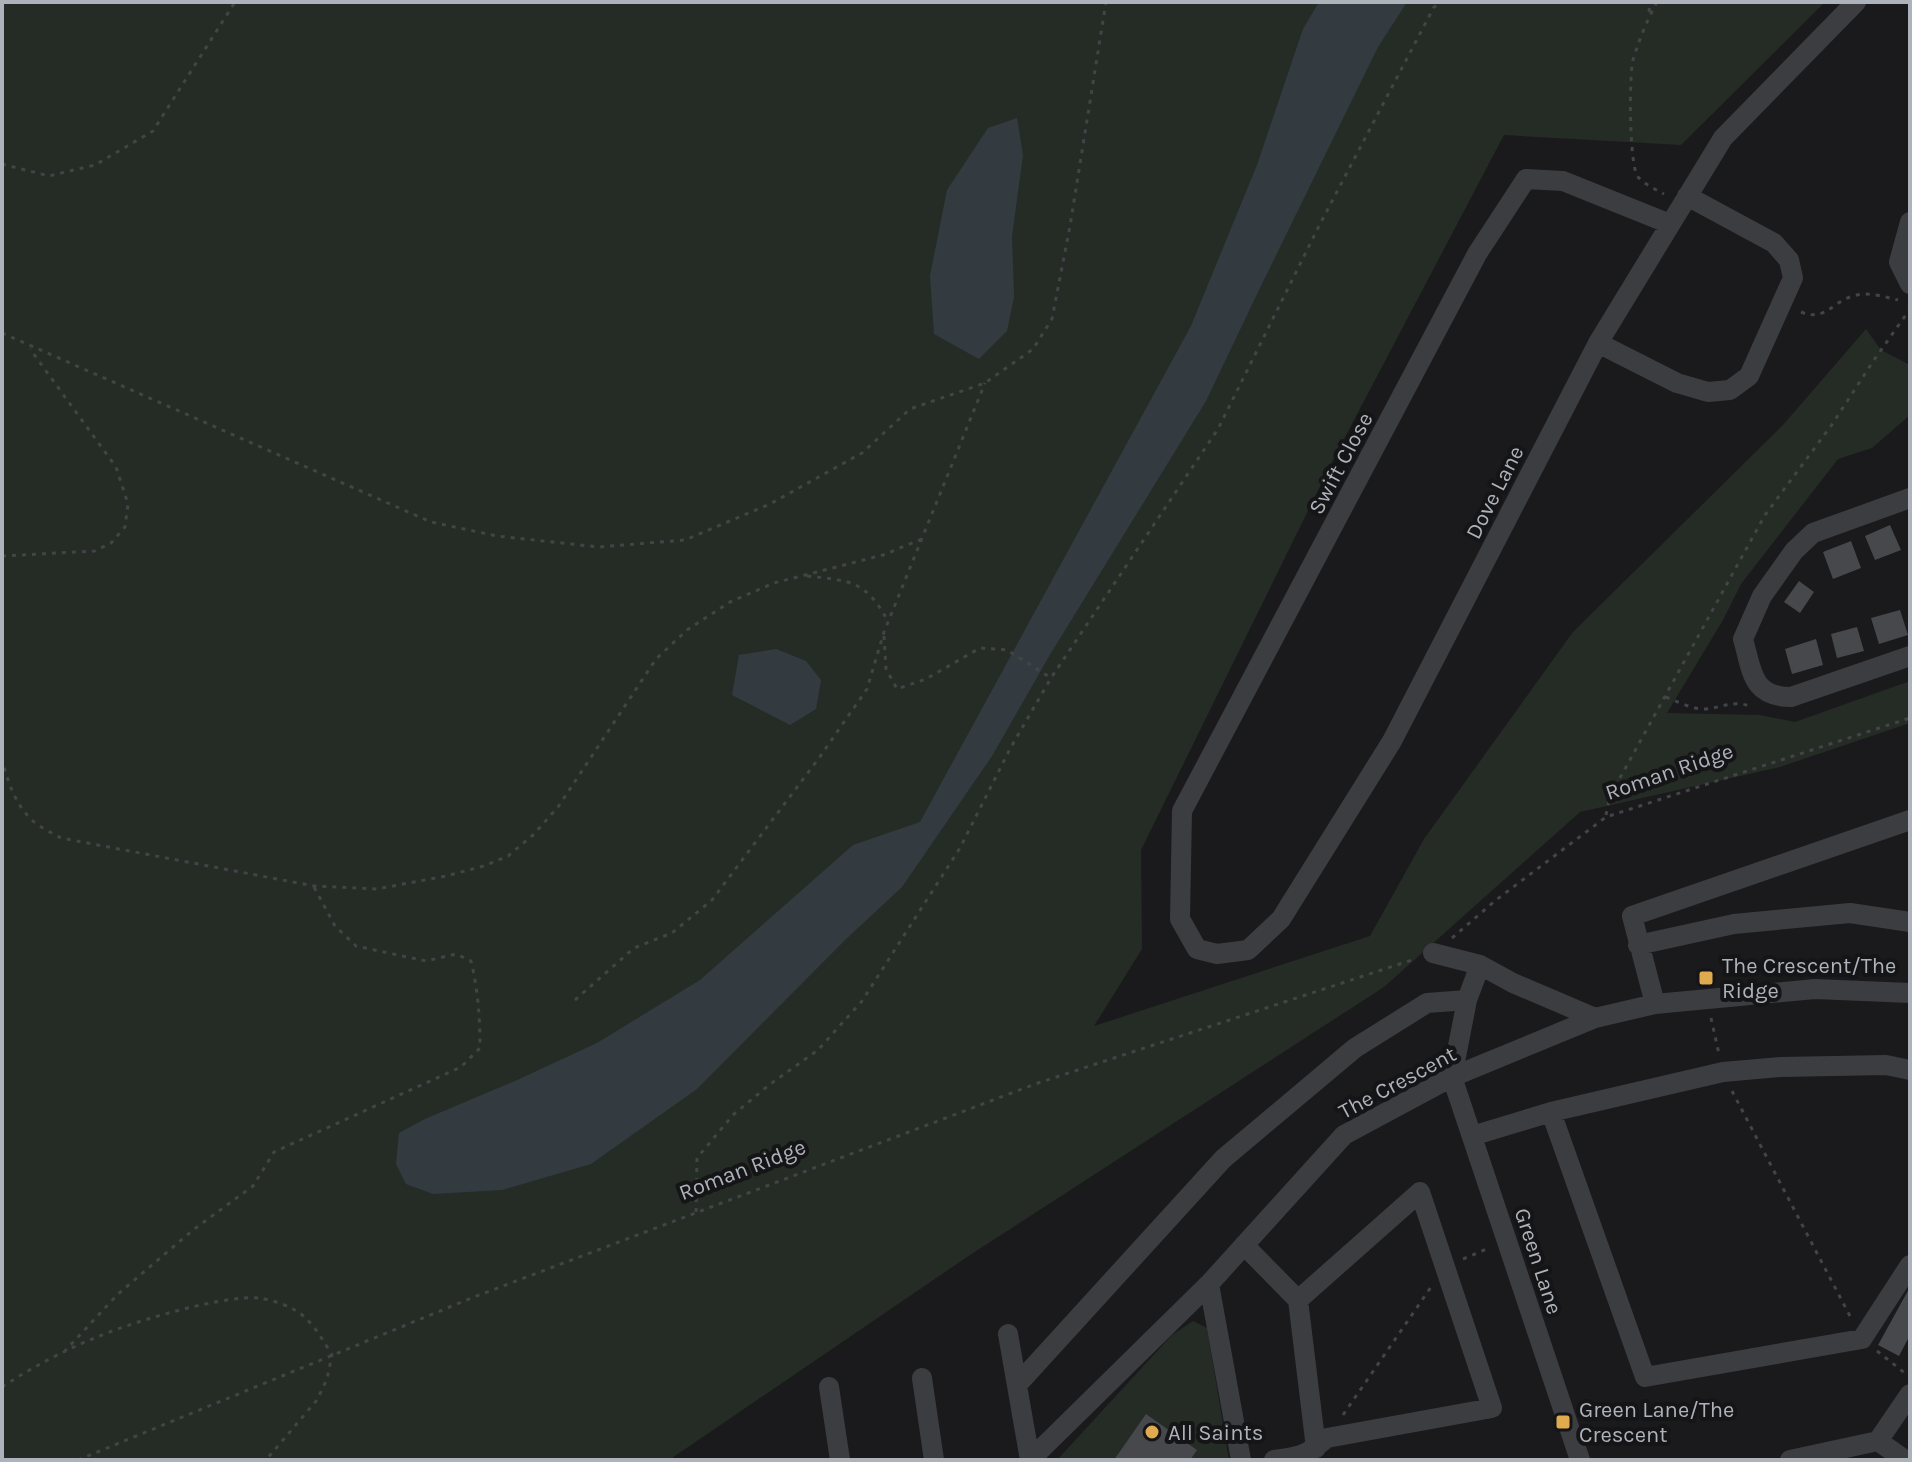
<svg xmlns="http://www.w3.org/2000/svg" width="1912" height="1462" viewBox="0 0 1912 1462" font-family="Karla,sans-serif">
  <rect width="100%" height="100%" fill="#1a1a1c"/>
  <path fill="#252c25" d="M2,2H1825L1681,145L1504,135L1334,458L1141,850L1142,949L1094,1026L1370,936L1424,839L1573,632L1783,425L1866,329L1881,350L1910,365V415L1872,448L1838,459L1741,584L1723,620L1667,713L1760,715L1795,722L1910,681V723L1780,767L1580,812L1384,987L970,1255L669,1460H2Z
    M1193,1321L1207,1328L1229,1460H1057L1172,1335Z"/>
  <path fill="#333b41" d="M1319,2H1407L1378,47L1258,292L1206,401L1051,653L992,756L902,887L845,940L697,1089L591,1164L502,1190L433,1194L406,1184L396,1164L399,1133L425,1119L515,1081L597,1043L700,980L853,845L920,822L1191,326L1257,165L1303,29Z
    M1017,118L1023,155L1012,236L1014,297L1007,331L979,359L934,334L930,276L947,190L988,128Z
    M776,649L806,661L821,680L816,709L790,725L732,695L739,655Z"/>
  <path fill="#47484c" d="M1890,525L1901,550L1875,560L1865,536Z
    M1851,541L1861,568L1833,579L1823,552Z
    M1799,581L1814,592L1800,613L1784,602Z
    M1900,610L1908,635L1879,644L1871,618Z
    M1857,627L1864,651L1837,658L1831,634Z
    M1816,639L1823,665L1792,674L1785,649Z
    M1910,1287V1335L1899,1356L1878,1345Z
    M1146,1414L1197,1450L1190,1460H1114Z"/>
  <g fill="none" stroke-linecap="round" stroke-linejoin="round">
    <path stroke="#424448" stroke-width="3" stroke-dasharray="4 6" stroke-linecap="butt" d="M1657,2C1647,20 1639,40 1633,60C1629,75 1629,166 1638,177C1644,184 1655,189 1664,194
      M1649,12L1650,2
      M2,164L49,176L95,165L153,131L235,2
      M1801,312C1825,322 1832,302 1853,296C1868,291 1884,297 1898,300
      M2,333L431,522L497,536L599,547L685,540L770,504L862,453L910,409L985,383L1033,349L1052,319L1070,226L1106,2
      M2,556L95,551L111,543L125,527L128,504L116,467L30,349
      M807,576C851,581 865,580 888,621
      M884,636L886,669L897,689L926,679L980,648L1007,650L1051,678
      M1666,697C1678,702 1692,709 1704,709C1722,708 1731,700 1750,706L1751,705
      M2,758C7,780 15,805 33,821C41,828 52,833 61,838L314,886L377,889L446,876L484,866L508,856L533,835L558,807L656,659L687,630L730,602L774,583L883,555L922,539
      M1606,815L1610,796L1765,515L1831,426L1874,360L1910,309
      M1452,938L1496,900L1606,817L1910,718
      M575,1000L634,948L672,933L712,900L819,758L867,689L884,632L985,383
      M1711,1018L1719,1054
      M1732,1091L1851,1318
      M696,1212L697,1158L733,1115L769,1085L818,1050L862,1001L960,848L1011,747L1051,678L1218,429L1320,224L1434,7L1442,2
      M1463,1259L1489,1248
      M1877,1351L1906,1374
      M64,1352L118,1294L193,1230L253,1186L274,1152L461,1067L480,1048C480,1018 478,990 471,961L456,954L426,961L356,946L335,926L314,887
      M2,1387C63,1347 122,1324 192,1307C209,1303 242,1296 259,1298C268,1299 284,1304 293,1309C311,1318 322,1339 332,1355L327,1379L317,1400L266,1460
      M1343,1415L1431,1287
      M78,1460L474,1297L1038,1083L1415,959"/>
    <path stroke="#3c3d41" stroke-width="20" d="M1910,222L1899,262L1910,284
      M1670,224L1563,181L1526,179L1477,254L1182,811L1180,919L1197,949L1217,954L1248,950L1281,919L1392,741L1598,343L1723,138L1856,2
      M1598,343L1677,383L1708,392L1730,390L1749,376L1793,278L1789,260L1774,243L1687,196
      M1910,498L1813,533L1794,551L1762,596L1743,639C1752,670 1751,697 1791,697L1910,656
      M1638,945L1734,924L1850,913L1910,922
      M1433,953L1480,965L1513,983L1595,1018
      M1480,965L1467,1000L1452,1077L1580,1460
      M1655,1004L1632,916L1910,820
      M1551,1112L1645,1377L1862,1339L1910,1265
      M1472,1136L1551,1112L1723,1072L1781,1067L1886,1065L1910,1070
      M1244,1245L1298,1300
      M1209,1284L1241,1460
      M1008,1334L1030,1460
      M922,1378L934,1460
      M1017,1385L1223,1159L1355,1048L1427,1003L1467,1000
      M829,1387L840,1460
      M1878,1441L1910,1394
      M1878,1441L1905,1460
      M1030,1460L1209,1284L1344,1135L1452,1077L1595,1018L1655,1004L1815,989L1910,993
      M1274,1460C1302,1456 1305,1456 1327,1438L1492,1408L1420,1192L1298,1300L1316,1448
      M1790,1460L1878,1441"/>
  </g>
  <g fill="#e0aa4e" stroke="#151517" stroke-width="3">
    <rect x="1698" y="970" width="16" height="16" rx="4"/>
    <rect x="1555" y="1414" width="16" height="16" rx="4"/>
    <circle cx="1152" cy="1432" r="8"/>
  </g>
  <g text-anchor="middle" stroke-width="8" stroke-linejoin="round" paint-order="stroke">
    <g font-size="22" fill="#aeb2ba" stroke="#151517">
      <text transform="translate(1340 463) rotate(-62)" y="8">Swift Close</text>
      <text transform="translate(1494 492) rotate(-63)" y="8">Dove Lane</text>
      <text transform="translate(1669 771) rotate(-19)" y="8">Roman Ridge</text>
      <text transform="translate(1397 1082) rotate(-28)" y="8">The Crescent</text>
      <text transform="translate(742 1169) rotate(-21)" y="8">Roman Ridge</text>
      <text transform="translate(1539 1261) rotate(72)" y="8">Green Lane</text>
    </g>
    <g font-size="22" fill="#aeb2ba" stroke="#151517" text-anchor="start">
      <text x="1722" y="973">The Crescent/The<tspan x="1722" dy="25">Ridge</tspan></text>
      <text x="1579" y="1417">Green Lane/The<tspan x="1579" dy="25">Crescent</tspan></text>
      <text x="1168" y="1440">All Saints</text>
    </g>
  </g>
  <rect width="1912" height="1462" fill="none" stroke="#aeb2ba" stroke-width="8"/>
</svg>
